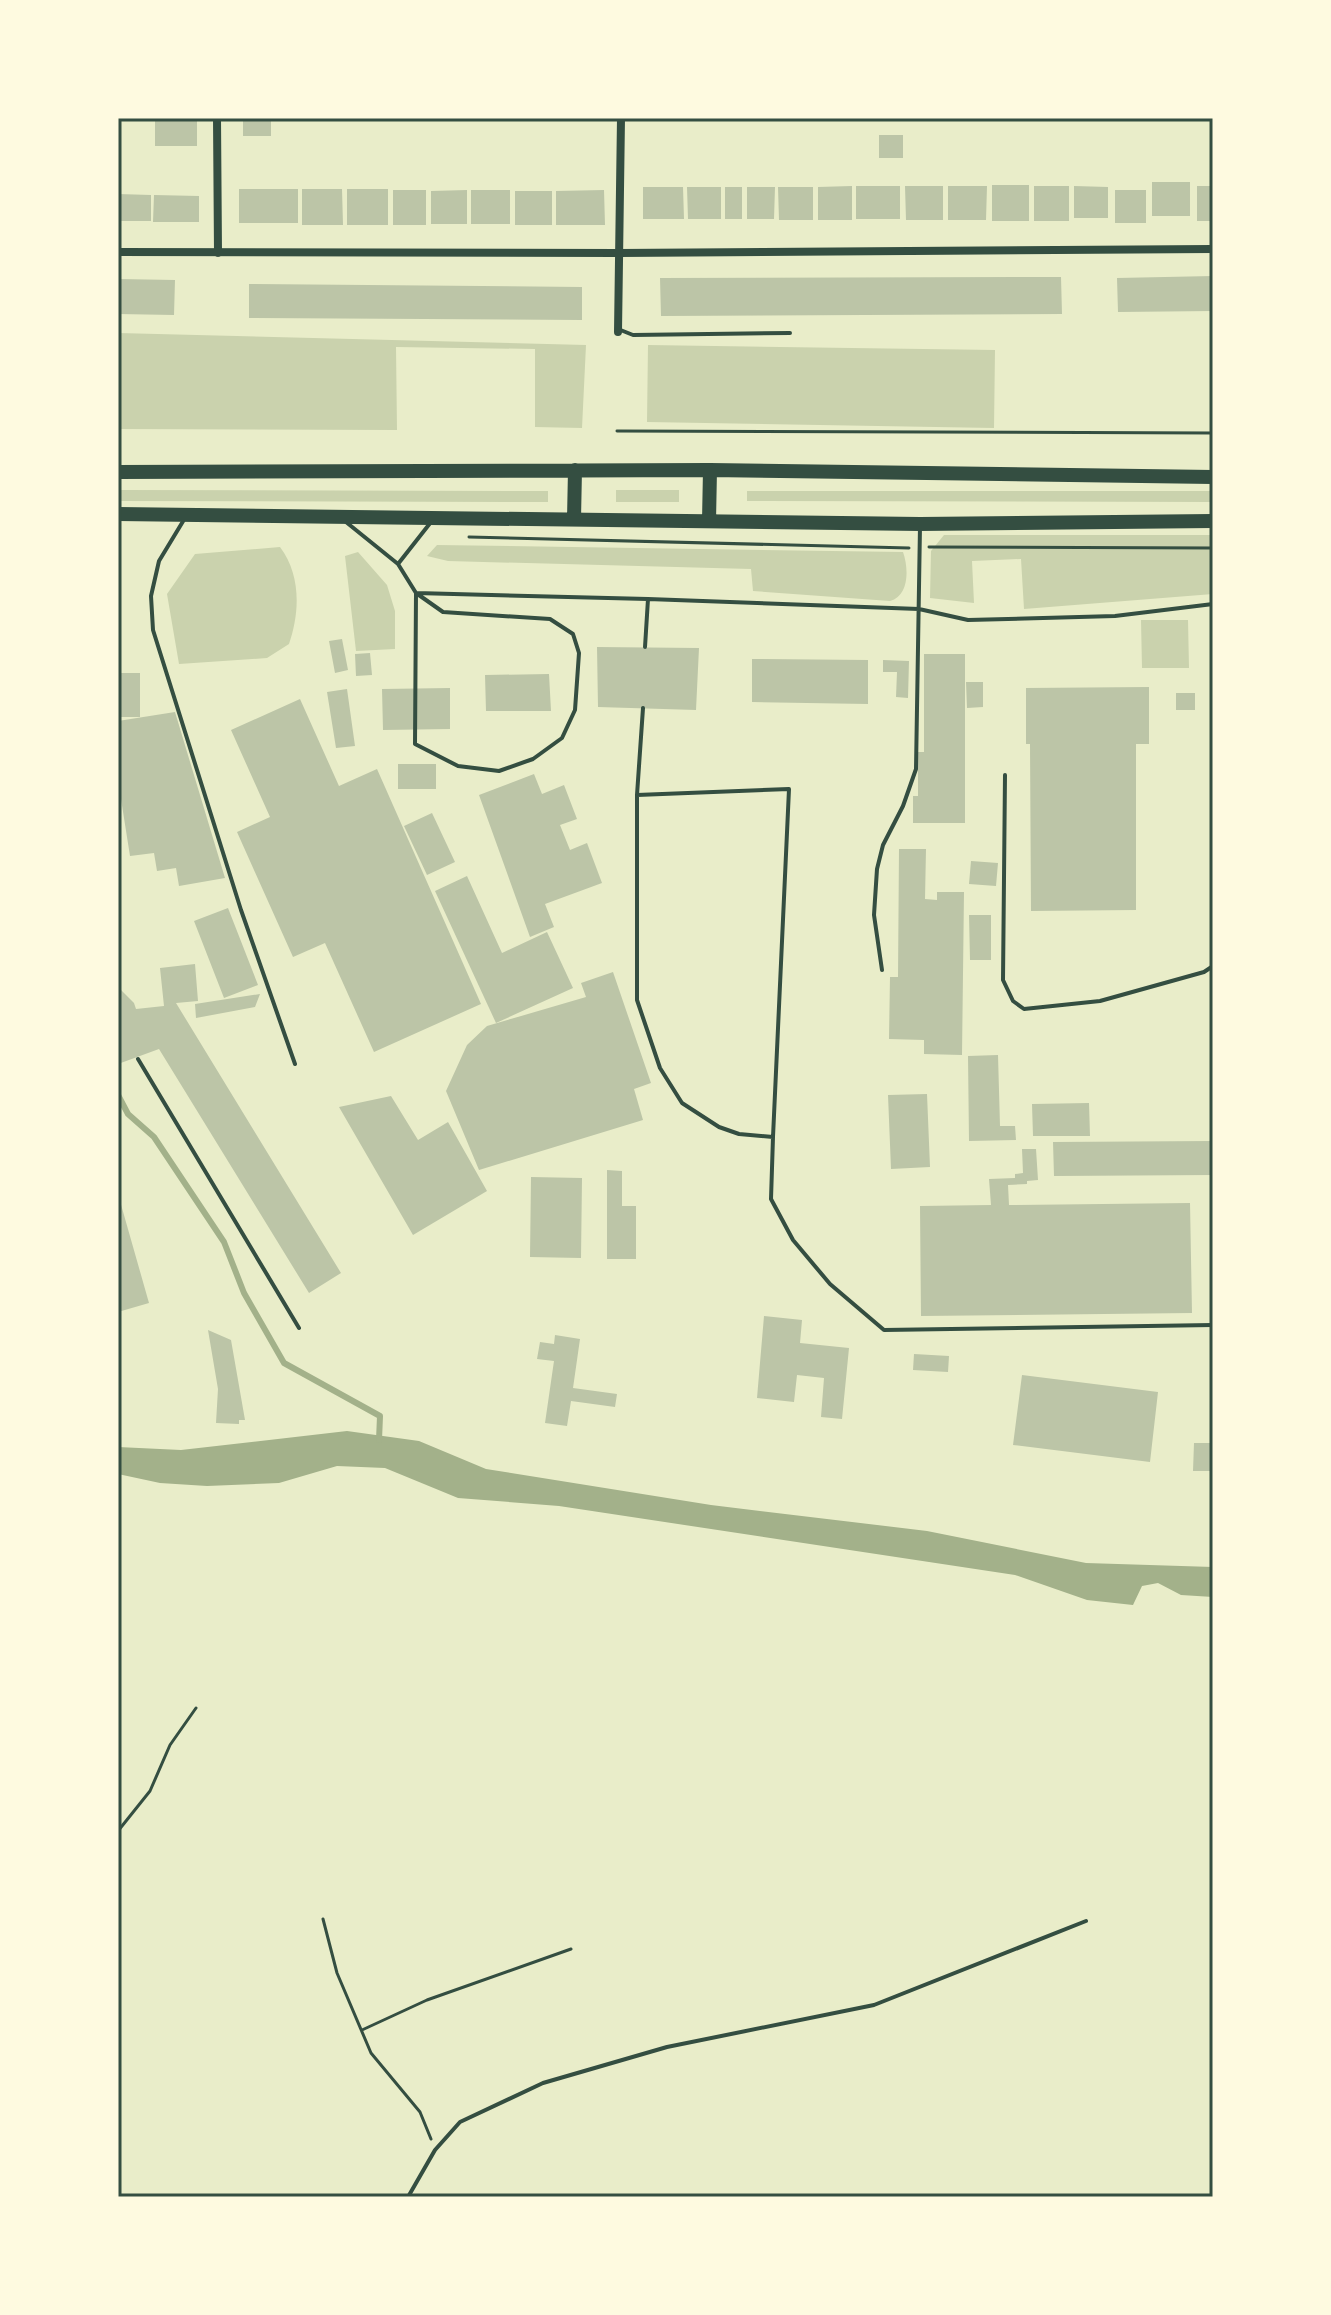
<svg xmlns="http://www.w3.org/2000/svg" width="1331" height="2315" viewBox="0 0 1331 2315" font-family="'Nunito Sans',sans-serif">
  <rect width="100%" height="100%" fill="#e9edc9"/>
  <path fill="#cad2ad" d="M118,333L586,345L582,428L535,427V349L396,347L397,430L118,429Z
    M648,345L995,350L994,428L647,422Z
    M118,490L548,491V502L118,501Z
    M616,490H679V502H616Z
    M747,491H1213V502L747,501Z
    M944,535H1213V594L1024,609L1021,559L972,561L974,603L930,598L931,551Z
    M437,545L903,552C909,569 909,596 890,601L753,591L751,569L448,561L427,556Z
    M280,547C301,575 300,612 289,644L267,658L179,664L167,594L195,554Z
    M358,552L387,585L395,611V649L356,651L345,556Z
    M1188,620L1189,668H1142L1141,620Z"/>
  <path fill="#a3b18a" d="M347,1431L419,1441L486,1469L711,1505L927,1531L1086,1563L1213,1567V1597L1181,1595L1158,1583L1142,1586L1133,1605L1087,1600L1015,1575L559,1506L458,1498L385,1468L337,1466L279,1483L207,1486L160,1483L118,1474V1447L181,1450Z"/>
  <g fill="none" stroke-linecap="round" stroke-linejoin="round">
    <path stroke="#a3b18a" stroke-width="6" d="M118,1095L128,1114L154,1137L224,1242L244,1293L284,1363L380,1416L379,1440"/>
  </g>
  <path fill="#bcc5a7" d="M155,118H197V146H155Z
    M243,118H271V136H243Z
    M879,135H903V158H879Z
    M1152,182H1190V216H1152Z
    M992,185H1029V221H992Z
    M852,186V220H818V187Z
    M856,186H900V219H856Z
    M905,186H943V220H906Z
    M948,186H987L986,220H948Z
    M1034,186H1069V221H1034Z
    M1074,186L1108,187V218H1074Z
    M1197,186H1213V221H1197Z
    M643,187H683L684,219H643Z
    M687,187H721V219H688Z
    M725,187H742V219H725Z
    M747,187H775L774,219H747Z
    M778,187H813V220H779Z
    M239,189H298V223H239Z
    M302,189H342L343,225H302Z
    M347,189H388V225H347Z
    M393,190H426V225H393Z
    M467,190V224H431V191Z
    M471,190H510V224H471Z
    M604,190L605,225H556V191Z
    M1115,190H1146V223H1115Z
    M515,191H552V225H515Z
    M118,194L151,195V221H118Z
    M154,195L199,196V222H153Z
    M1213,276V311L1118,312L1117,278Z
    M1061,277L1062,314L661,316L660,278Z
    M118,279L175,280L174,315L118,314Z
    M249,284L582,287V320L249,318Z
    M342,639L348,670L335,673L329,641Z
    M597,647L699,648L696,710L598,707Z
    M370,653L372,675L356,676L355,654Z
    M924,654H965V823H913V796H918V752H924Z
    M752,659L868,660V704L752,702Z
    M883,660L909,661L908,698L896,697L897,672H883Z
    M118,673H140V717H118Z
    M549,674L551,711H486L485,675Z
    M966,682H983V707L967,708Z
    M1149,687V744H1136V910L1031,911L1030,744H1026V688Z
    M450,688V729L383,730L382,689Z
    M347,689L355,746L336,748L327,692Z
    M1176,693H1195V710H1176Z
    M300,699L339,786L377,769L481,1004L374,1052L325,943L293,957L237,832L270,817L231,730Z
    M175,712L225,878L179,886L176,868L157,871L154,853L130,856L118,780V721Z
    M398,764H436V789H398Z
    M534,774L542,794L564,785L577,819L560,825L570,850L587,843L602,883L545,904L554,927L530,937L479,795Z
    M432,813L455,862L427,875L404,826Z
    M899,849H926L925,899L937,900V892H964L962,1055L924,1054V1040L889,1039L890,977H898Z
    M971,861L998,863L996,886L969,884Z
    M467,876L502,953L547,932L573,988L496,1023L435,891Z
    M228,908L258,985L224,998L194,921Z
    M969,915H991V960H970Z
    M195,964L198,1001L176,1003L341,1273L309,1293L159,1049L118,1064V987L134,1003L136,1009L164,1006L160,968Z
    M613,972L651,1083L634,1089L643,1120L479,1170L446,1091L467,1045L487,1026L586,997L581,983Z
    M260,994L255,1007L196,1018L195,1004Z
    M998,1055L1000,1126H1015L1016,1140L969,1141L968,1056Z
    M927,1094L930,1167L891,1169L888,1095Z
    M391,1096L418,1140L448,1122L487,1191L413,1235L339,1107Z
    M1089,1103L1090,1136H1033L1032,1104Z
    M1213,1141V1175L1054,1176L1053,1142Z
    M1022,1149H1036L1038,1180L1027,1181V1184L1008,1185L1009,1205L1190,1203L1192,1313L921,1316L920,1206L991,1205L989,1179L1015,1178V1174L1023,1173Z
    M607,1170L622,1171V1206H636V1259H607Z
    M531,1177L582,1178L581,1258L530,1257Z
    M118,1194L149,1303L118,1312Z
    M764,1316L802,1320L800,1343L849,1348L842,1419L821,1417L824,1378L797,1375L794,1402L757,1398Z
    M208,1330L231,1340L245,1420H239V1424L216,1423L218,1389Z
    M555,1335L580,1339L573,1388L617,1394L615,1407L571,1401L567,1426L545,1423L554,1361L537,1359L540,1342L554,1344Z
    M914,1354L949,1356L948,1372L913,1370Z
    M1022,1375L1158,1392L1150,1462L1013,1445Z
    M1194,1443H1213V1471H1193Z"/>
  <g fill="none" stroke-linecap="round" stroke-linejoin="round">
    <path stroke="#344e41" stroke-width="3" d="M617,431L1213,433
      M469,537L909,548
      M929,547L1213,548
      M118,1831L150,1791L170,1745L196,1708
      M323,1919L337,1973L371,2053L420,2112L431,2139
      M362,2030L427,2000L571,1949"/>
    <path stroke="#344e41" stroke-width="4" d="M618,329L633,335L790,333
      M185,518L159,561L151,596L153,630L241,910L295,1064
      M346,522L398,564L416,593L648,599L645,647
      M398,564L431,522
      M416,593L443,612L550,619L573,634L579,653L575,710L562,738L533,759L499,771L458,766L415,744Z
      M648,599L919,609L968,620L1115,616L1213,604
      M1005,775L1003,980L1013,1001L1024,1009L1100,1001L1204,972L1213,966
      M637,795L789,789L773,1137L739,1134L719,1127L682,1103L660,1068L637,1000V795L643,708
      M882,970L874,915L877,869L883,845L903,806L916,769L920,526
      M138,1059L299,1328
      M773,1137L771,1199L793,1240L830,1284L884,1330L1213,1325
      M1212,1202L1213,1243
      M408,2197L435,2150L460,2122L543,2083L667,2047L874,2005L1086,1921"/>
    <path stroke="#344e41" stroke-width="8" d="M217,118L218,253
      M118,252L619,253L1213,249
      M618,332L621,118"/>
    <path stroke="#344e41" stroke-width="14" d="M118,472L710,470L1213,477
      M118,514L920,524L1213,521
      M574,519L575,470
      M709,521L710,470"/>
  </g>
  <rect width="1331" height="2315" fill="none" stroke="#fefae0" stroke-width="240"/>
  <rect x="120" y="120" width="1091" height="2075" fill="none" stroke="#344e41" stroke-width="3"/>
</svg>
